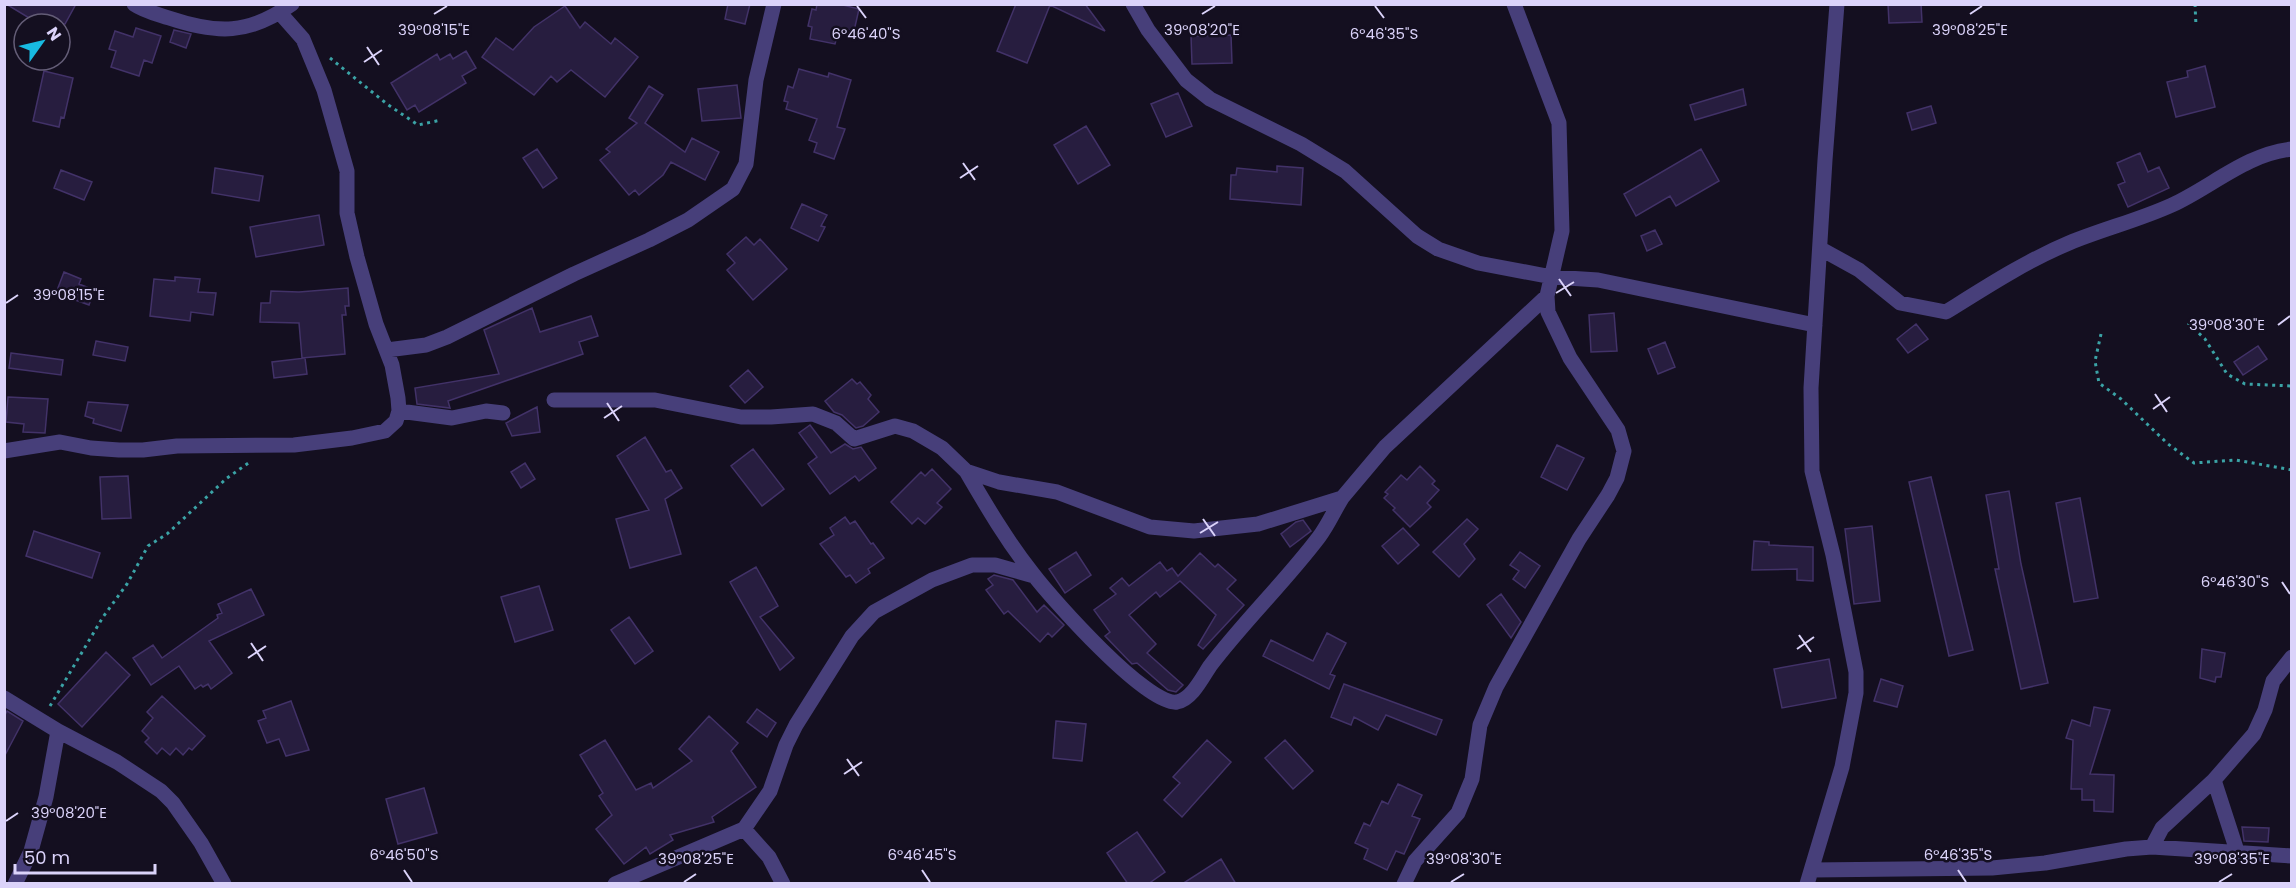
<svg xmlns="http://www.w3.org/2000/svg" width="2296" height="888" viewBox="0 0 2296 888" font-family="Poppins,sans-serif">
  <rect width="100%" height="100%" fill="#140f20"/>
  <path fill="#271d3f" stroke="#423268" stroke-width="1.5" d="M6,4H76L65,24H39Z
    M728,4H750L745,24L725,19Z
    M817,4H839L859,9L854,31L849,30L848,35L838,33L835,44L810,39L812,27L808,26L812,9L816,10Z
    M1016,4H1085L1105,31L1050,5L1027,63L997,51Z
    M1888,4H1921L1922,22L1889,23Z
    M565,6L580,28L585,22L611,44L615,38L638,57L605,97L571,70L557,82L551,76L534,95L482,57L496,38L513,50L534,27Z
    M136,28L161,36L152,63L144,60L139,76L111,67L116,51L109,49L115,31L133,37Z
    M174,30L191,34L186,48L170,42Z
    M1231,35L1232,63L1192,64L1191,36Z
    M466,51L476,68L462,76L466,83L419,112L415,105L407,110L391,83L437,54L440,60L450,54L453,59Z
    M2205,66L2215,107L2176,117L2167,82L2188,77L2187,71Z
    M799,69L828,77L829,73L851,80L837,127L845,129L834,159L814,152L817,143L809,140L817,119L786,109L788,102L784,101L788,86L793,88Z
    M44,71L73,78L64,118L61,117L59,127L33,121Z
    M737,85L741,118L702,121L698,89Z
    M649,86L663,95L645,123L685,152L692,138L719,152L705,180L671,162L663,175L639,195L635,190L629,195L600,160L610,152L606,149L637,123L629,118Z
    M1743,89L1746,105L1695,120L1690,105Z
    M1178,93L1192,126L1166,137L1151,104Z
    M1931,106L1936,123L1912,130L1907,113Z
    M1086,126L1110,165L1078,184L1054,145Z
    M537,149L557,178L543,188L523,158Z
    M1701,149L1719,181L1676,206L1670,196L1636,216L1624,194Z
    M2140,153L2148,172L2159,167L2169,188L2128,207L2118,185L2125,182L2117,163Z
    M1277,166L1303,168L1301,205L1230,199L1231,175H1236L1237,168L1277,172Z
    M215,168L263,176L259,201L212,193Z
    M61,170L92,182L84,200L54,188Z
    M802,204L827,215L821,226L825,227L818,241L791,228Z
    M319,215L324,245L256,257L250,227Z
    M1655,230L1662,244L1647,251L1641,236Z
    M746,237L754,245L760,239L787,269L753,300L727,270L735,263L727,254Z
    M64,272L81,279L79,284L94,290L89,305L56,293Z
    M175,277L200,279L198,292L216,293L213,315L191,312L190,321L150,316L154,279L175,281Z
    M348,288L349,306H345L346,315H342L345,354L302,358L299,323L260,322L261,303H270L271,291L299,292Z
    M532,308L540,332L591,316L598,336L579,342L583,354L448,401L450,408L417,404L415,388L499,374L484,330Z
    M1614,313L1617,351L1591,352L1589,315Z
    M1916,324L1928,339L1908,353L1897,339Z
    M96,341L128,347L125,361L93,355Z
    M1665,342L1675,367L1658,374L1648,349Z
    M2258,346L2267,359L2243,375L2234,362Z
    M11,353L63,360L61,375L9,368Z
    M305,358L307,374L274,378L272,362Z
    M748,370L763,387L745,403L730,386Z
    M852,379L857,384L860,382L871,395L868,399L879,412L863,426L856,428L842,415L834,412L825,401Z
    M8,397L48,399L45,433L23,432L24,424L6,422Z
    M88,402L128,405L121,431L93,423L94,419L85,416Z
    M537,407L540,432L512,436L506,423Z
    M810,425L831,453L845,444L853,449L861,447L876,468L859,481L855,476L830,494L808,464L817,457L799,433Z
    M645,437L666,472L671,470L682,488L665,499L681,554L630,568L616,519L649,510L617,456Z
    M1557,445L1584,458L1567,490L1541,477Z
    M753,449L784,489L762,506L731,466Z
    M525,463L535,479L521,488L511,472Z
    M1420,466L1435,481L1432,484L1439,490L1427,503L1431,507L1410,527L1393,510L1395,508L1384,498L1388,494L1385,492L1401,475L1407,480Z
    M932,469L951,489L937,503L942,507L925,524L918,518L912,524L891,502L921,472L925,476Z
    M128,476L131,518L102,519L100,477Z
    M1931,477L1973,650L1949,656L1909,482Z
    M2009,491L2021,564L2048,683L2021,689L1995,569H1999L1986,495Z
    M2080,498L2098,598L2074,602L2056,503Z
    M845,517L850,524L855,521L871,544L873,543L884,558L868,569L870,573L856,583L850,575L846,577L820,544L834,535L830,528Z
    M1467,519L1478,529L1464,544L1475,559L1459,577L1433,552Z
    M1303,520L1311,531L1290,547L1281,534L1296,522Z
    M1872,526L1880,601L1854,604L1845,529Z
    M1403,528L1419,545L1398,564L1382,546Z
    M34,531L100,553L92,578L26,556Z
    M1754,541L1769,542V545L1813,547V581L1797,580V569L1752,570Z
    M1076,552L1091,575L1065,593L1049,569Z
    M1520,552L1540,566L1525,588L1513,579L1519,571L1510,565Z
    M1200,553L1215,567L1218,564L1236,580L1227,589L1244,605L1203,649L1198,645L1216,615L1180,581L1160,597L1156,592L1129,615L1156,644L1147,653L1183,685L1176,692L1168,690L1137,663L1132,664L1105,636L1110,632L1094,610L1116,594L1110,588L1122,578L1129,586L1160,562L1167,571L1172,568L1178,576Z
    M756,567L778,606L760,617L794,658L780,670L730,582Z
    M994,575L1013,580L1037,612L1044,605L1064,625L1052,637L1048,633L1040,642L1008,611L1004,614L986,590L993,585L988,579Z
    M539,586L553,630L515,642L501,597Z
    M251,589L264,615L209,641L232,673L211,689L208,684L203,687L201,685L195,689L179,666L151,685L133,658L153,645L162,658L218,618L217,615L222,613L218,604Z
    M1501,594L1521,622L1511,638L1487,605Z
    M629,617L653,651L635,664L611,630Z
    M1327,633L1346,643L1330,674L1335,676L1329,689L1263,656L1271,640L1313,661Z
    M2202,649L2225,653L2221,677H2216L2215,682L2200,678Z
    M106,652L130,675L82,727L58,704Z
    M1829,659L1836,698L1782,708L1774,669Z
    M1881,679L1903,686L1897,707L1874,701Z
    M1344,684L1442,720L1436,735L1386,715L1378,730L1354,717L1351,725L1331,717Z
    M162,696L205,736L192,750L189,748L183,755L176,748L170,755L162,748L157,754L145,742L149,738L142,731L153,718L147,712Z
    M291,701L309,750L286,756L279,739L267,743L258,721L266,718L263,711Z
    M2094,707L2110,710L2090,774L2114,775L2113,812L2094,811V800H2082V789H2071L2073,740L2066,738L2072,720L2090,726Z
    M757,709L776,723L767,737L747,722Z
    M7,711L23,721L4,757V717Z
    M709,716L738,743L731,751L756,787L712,817L714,822L670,835L673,840L650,854L646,847L624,864L596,829L612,815L599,796L603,793L580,755L605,740L636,790L651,783L653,788L692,761L679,749Z
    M1056,721L1086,724L1082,761L1053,758Z
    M1207,740L1231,762L1182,817L1164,800L1180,783L1173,777Z
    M1285,740L1313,771L1293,789L1265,758Z
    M1398,784L1422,795L1412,816L1420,819L1404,854L1396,851L1387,870L1364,859L1368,849L1355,843L1364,823L1370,826L1382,801L1388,804Z
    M424,788L437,833L398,844L386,799Z
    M2242,827L2269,828L2268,842L2244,841Z
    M1137,832L1165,872L1148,884H1128L1107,853Z
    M1221,859L1236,884H1182Z"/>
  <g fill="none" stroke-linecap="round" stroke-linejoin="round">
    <path stroke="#3ba3a6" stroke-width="3" stroke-dasharray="3 4.5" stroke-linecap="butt" d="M2195,4L2196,26
      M330,58L387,104L418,125L441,120
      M2188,323L2205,339L2227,374L2245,384L2292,386
      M2101,334L2095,361L2099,383L2121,399L2168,444L2194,463L2236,460L2292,470
      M50,706L103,617L127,584L148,546L167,534L227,478L250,462"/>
    <path stroke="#473f7a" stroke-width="15" d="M134,4C144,11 157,14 169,18C217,34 249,35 292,4
      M1133,4L1148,30L1186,80L1210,99L1301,144L1345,171L1417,236L1438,249L1478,263L1552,277L1598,280L1815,325
      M280,13L303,39L324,90L347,171V213L357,257L376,324L392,365L398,398L399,411
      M1821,249L1859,270L1900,303L1946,312C1986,287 2026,261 2069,243C2103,229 2139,220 2172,205C2213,186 2246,154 2292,149
      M387,350L426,345L447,337L574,274L649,240L688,220L733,189L746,164L756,80L774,4
      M554,400H655L741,417H771L813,414L836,423L854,439L895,426L913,431L942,448L966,471L999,482L1057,492L1150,527L1194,531L1258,524L1342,498L1385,447L1547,296
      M4,451L60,442L91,448L119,450H143L177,446L294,445L352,438L385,431L396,421L399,411L452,418L486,411L503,413
      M966,471C987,507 1007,541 1033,574C1052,599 1148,707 1177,702C1192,699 1202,678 1210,666C1244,621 1285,582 1319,537C1328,525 1334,511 1342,498
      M4,698L58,731L117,762L161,791L173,803L201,843L224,884
      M744,829L770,791L786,745L796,725L852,636L874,612L932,580L972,565H995L1034,576
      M2152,847L2162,828L2214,780
      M2237,851L2214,780L2254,734L2265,710L2273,681L2292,657
      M1812,870L1992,868L2045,863L2126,849L2152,847L2292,856
      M15,884L31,851L46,797L58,731
      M615,884L744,829L769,857L783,884
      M1404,884L1415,861L1458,813L1472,779L1480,725L1496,687L1579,539L1608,495L1617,478L1624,451L1618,430L1570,358L1548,312L1547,296L1562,231L1559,123L1514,4
      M1807,884L1842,767L1856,693V672L1833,555L1812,471L1811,388L1825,160L1837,4"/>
  </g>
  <path fill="none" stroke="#dbd3fa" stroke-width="2" d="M857,6L866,18M1375,6L1384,18M434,14L447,6M1202,14L1215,6M1970,14L1982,6M367,47L379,65M364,62L382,50M963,163L975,180M960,178L978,166M1559,279L1571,296M1556,293L1574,282M6,303L18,295M2278,325L2290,316M2155,394L2167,412M607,403L619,421M2153,409L2170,397M604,418L622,406M1203,519L1215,536M1200,533L1218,522M2282,582L2290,594M1799,635L1811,652M251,643L263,661M1797,649L1814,637M248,658L266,646M847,759L859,776M844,774L862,762M6,821L18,813M404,870L412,882M922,870L930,882M1958,870L1966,882M684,882L696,874M1451,882L1464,874M2219,882L2232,874"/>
  <g font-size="15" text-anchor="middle" fill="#dbd3fa" stroke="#140f20" stroke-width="5" stroke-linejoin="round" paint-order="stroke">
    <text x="434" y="35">39°08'15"E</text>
    <text x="1202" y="35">39°08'20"E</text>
    <text x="1970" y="35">39°08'25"E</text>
    <text x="866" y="39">6°46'40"S</text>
    <text x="1384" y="39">6°46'35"S</text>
    <text x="69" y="300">39°08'15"E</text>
    <text x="2227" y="330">39°08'30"E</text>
    <text x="2235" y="587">6°46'30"S</text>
    <text x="69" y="818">39°08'20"E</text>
    <text x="404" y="860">6°46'50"S</text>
    <text x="922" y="860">6°46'45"S</text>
    <text x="1958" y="860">6°46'35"S</text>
    <text x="696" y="864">39°08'25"E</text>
    <text x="1464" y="864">39°08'30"E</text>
    <text x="2232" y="864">39°08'35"E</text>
  </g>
  <rect width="2296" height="888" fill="none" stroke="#dbd3fa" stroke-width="12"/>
  <g transform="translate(42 42) rotate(56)"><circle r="28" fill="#140f20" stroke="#645d77" stroke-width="1.5"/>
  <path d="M0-4.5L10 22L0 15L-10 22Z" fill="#18bae1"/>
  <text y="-9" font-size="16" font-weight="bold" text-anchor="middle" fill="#dbd3fa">N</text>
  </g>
  <path d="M15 864v9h140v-9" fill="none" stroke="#dbd3fa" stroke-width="3"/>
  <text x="24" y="864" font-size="18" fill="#dbd3fa" stroke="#140f20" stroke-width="4.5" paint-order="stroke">50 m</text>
</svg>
